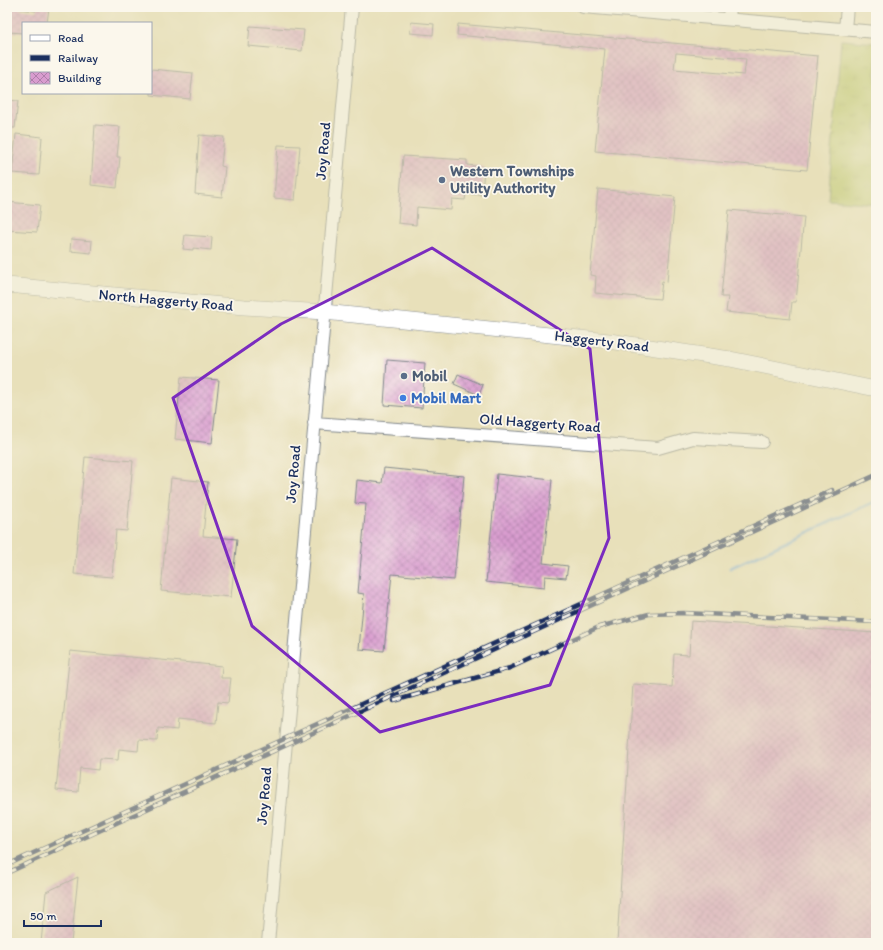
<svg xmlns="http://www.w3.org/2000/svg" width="883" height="950" viewBox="0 0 883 950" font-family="Itim,sans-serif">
  <defs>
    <pattern id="grass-tufts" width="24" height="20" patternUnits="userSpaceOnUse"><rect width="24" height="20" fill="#b8c668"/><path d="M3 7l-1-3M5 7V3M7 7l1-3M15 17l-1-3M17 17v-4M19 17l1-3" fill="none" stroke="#9eaa5d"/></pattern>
    <pattern id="building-cross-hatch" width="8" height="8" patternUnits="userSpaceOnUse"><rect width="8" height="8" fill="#d99ccf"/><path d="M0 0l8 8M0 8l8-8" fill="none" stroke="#af80ab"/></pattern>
  </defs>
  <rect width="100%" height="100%" fill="#fbf7ec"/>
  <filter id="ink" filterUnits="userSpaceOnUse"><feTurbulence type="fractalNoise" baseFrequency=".025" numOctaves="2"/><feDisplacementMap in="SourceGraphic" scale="8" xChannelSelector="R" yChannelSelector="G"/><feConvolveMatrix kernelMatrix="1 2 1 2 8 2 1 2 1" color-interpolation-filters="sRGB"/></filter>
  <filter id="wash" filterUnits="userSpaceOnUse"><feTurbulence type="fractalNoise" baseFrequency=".012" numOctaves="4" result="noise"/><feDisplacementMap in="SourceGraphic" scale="16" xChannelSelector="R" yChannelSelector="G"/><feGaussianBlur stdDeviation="0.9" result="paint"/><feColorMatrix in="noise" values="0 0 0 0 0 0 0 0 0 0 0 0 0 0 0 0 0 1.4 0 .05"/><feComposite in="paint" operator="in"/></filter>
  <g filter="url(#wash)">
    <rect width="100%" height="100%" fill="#e8e0ba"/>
    <path fill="url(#grass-tufts)" stroke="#6a7a63" d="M841,40L876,43V204L828,200Z"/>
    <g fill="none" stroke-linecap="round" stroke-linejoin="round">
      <path stroke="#70a9e0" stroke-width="3" d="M730,568L876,501"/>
    </g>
    <g id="blocks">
      <path fill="url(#building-cross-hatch)" fill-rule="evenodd" d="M10,7H21L20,9L36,11L37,7L49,8L47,23H23V33L8,32Z
        M411,22L434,24L433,35L410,33Z
        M458,24L818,56L807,170L595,151L605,49L457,35ZM676,53L746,59L744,75L674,69Z
        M250,26L304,30L302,51L248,46Z
        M151,69L193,73L190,99L151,95Z
        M7,100L18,101L15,128H7Z
        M95,125L120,127L117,157H120L117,188L91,185Z
        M16,134L42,137L39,175L12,173Z
        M199,135L224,137L221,166L225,167L222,197L195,194Z
        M278,145L300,146L295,200L274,198Z
        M403,156L467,160V165L484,167L482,195L466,194L465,200L452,199L451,210L417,207L416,225L398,223Z
        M598,189L675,197L667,282L662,281L660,299L595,293L596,276L590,275Z
        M7,202L40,205L37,232L7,230Z
        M729,210L804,217L796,302H792L790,319L726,312L728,297H721Z
        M185,235L212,237L211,250L193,248V250L183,249Z
        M71,239L92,241L91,253L70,251Z
        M387,360L425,363L422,408L384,405Z
        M458,374L483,385L479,395L454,384Z
        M181,377L219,380L212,443L175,439Z
        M85,457L133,461L127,531L116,530L112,577L74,574Z
        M384,468L464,476L454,580L392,574L384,651L359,649L364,594L358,593L366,504L355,503L357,480L382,483Z
        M497,474L552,480L543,563L568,566L566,578L545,576L544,588L486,582Z
        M171,478L208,482L203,536L237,539L231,597L161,591Z
        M691,621L876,633V943H617L633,684L672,687L674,654L689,655Z
        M70,651L222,666L221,678H231L228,703L218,702L216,723L178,719L177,730L158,728L157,741L139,740L138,751L119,749L118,760L99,759L98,770L80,768L78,792L56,790Z
        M78,877L71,943H41L46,892Z"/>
    </g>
  </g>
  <g filter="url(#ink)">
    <use href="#blocks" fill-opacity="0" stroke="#82888c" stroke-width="1"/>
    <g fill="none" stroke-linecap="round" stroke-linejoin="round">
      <g stroke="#82888c" stroke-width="14">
        <path id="minor" d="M583,7L876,32
          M729,19L730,7
          M845,29L847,7
          M314,423L658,448L693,438L762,442
          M268,943L352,7"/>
      </g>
      <g stroke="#82888c" stroke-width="16">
        <path id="major" d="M7,285L244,307L324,312L609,341L730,359L876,389"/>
      </g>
      <use href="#minor" stroke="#fff" stroke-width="12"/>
      <use href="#major" stroke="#fff" stroke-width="15"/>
      <g stroke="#1b2f5e" stroke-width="4.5">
        <path id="rail" d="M394,701L510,668L599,627L649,614L684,613L876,622
          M7,865L832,490
          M7,873L876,475"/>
      </g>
      <use href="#rail" stroke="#fbf7ec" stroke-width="3" stroke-dasharray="9" stroke-linecap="butt"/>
    </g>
  </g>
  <path d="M0 0H883V950H0ZM432,248L590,349L609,538L550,685L380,732L252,626L173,398L281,324Z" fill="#e8e0ba" fill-opacity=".55" fill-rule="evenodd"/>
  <path fill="none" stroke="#7b2cbf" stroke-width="3" stroke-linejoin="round" d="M432,248L590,349L609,538L550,685L380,732L252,626L173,398L281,324Z"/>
  <g fill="#5c6f8a" stroke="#fbf7ec" stroke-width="1.5">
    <circle cx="442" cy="180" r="4"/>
    <circle cx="404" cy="376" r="4"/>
  </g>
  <circle fill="#3f7fe0" stroke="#fbf7ec" stroke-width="1.5" cx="403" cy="398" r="4"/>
  <g text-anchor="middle" stroke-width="3.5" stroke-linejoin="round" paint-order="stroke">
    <g font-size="15" fill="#1b2f5e" stroke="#fbf7ec">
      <text transform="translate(323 151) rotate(-85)" y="5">Joy Road</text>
      <text transform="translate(166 300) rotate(5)" y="5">North Haggerty Road</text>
      <text transform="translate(602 341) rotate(7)" y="5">Haggerty Road</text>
      <text transform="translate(540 423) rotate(4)" y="5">Old Haggerty Road</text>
      <text transform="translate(293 474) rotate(-85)" y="5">Joy Road</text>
      <text transform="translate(264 796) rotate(-85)" y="5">Joy Road</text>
    </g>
    <g font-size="15" font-weight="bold" fill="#4e5e75" stroke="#fbf7ec" text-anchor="start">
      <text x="450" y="176">Western Townships<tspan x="450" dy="17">Utility Authority</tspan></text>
      <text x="412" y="381">Mobil</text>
    </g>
    <g font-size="15" font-weight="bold" fill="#366cbe" stroke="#fbf7ec" text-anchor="start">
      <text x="411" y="403">Mobil Mart</text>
    </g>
  </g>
  <rect width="883" height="950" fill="none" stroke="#fbf7ec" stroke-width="24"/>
  <rect x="22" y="22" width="130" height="72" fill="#fbf7ec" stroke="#a1a7b3"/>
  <rect x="30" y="35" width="20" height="6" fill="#ffffff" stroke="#a1a7b3"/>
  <text x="58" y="42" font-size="12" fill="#1b2f5e">Road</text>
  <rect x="30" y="55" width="20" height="6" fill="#1b2f5e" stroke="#a1a7b3"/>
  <text x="58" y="62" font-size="12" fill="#1b2f5e">Railway</text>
  <rect x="30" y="72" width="20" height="12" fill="url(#building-cross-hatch)" stroke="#a1a7b3"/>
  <text x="58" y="82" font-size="12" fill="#1b2f5e">Building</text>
  <path d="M24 920v6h77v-6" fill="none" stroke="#1b2f5e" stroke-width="2"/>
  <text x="30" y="920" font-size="12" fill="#1b2f5e" stroke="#fbf7ec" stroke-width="3" paint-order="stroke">50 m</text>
</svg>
